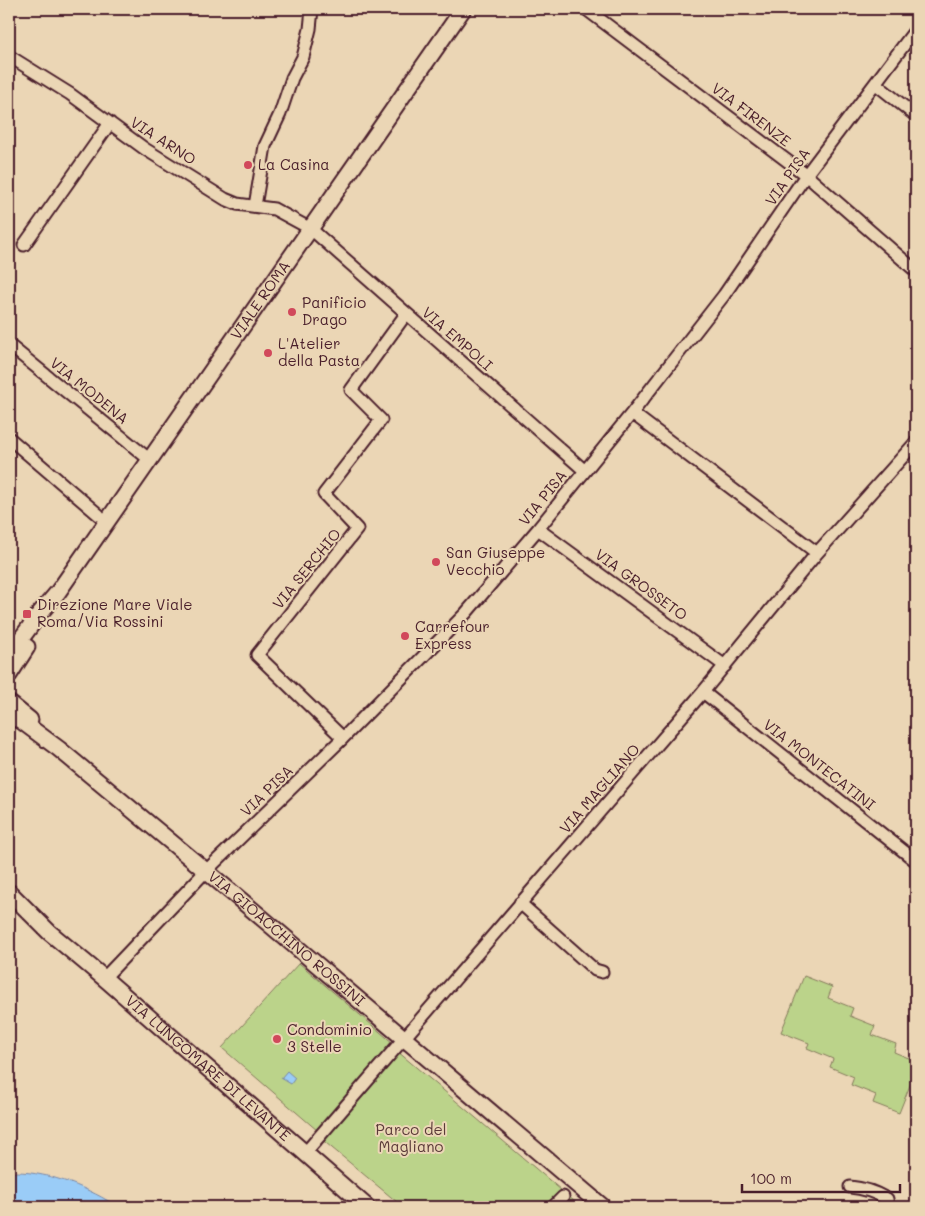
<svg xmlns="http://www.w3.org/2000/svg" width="925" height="1216" viewBox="0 0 925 1216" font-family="Mali,sans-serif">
  <rect width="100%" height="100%" fill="#ebd6b5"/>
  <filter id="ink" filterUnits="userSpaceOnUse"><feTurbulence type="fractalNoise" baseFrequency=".02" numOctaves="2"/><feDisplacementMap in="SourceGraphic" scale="10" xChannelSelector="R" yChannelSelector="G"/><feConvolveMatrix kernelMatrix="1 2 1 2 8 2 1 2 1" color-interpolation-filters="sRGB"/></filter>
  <g filter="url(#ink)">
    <path fill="#bbd38a" stroke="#82795a" d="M299,963L393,1043L318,1131L222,1048Z
      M804,976L832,987L828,998L853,1008L850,1016L875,1026L872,1035L896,1044L894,1052L916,1061V1070L899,1113L873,1103L876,1095L851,1085L854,1077L830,1067L833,1059L807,1048L809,1043L781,1032Z
      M397,1051L581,1207H403L320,1138Z"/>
    <path fill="#9accf7" stroke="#7a87a5" d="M287,1071L295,1078L291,1084L281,1078Z
      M16,1172C50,1172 91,1189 118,1207H9V1174Z"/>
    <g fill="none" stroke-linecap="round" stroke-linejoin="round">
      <g stroke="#4a1f2b" stroke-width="15">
        <path id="street" d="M586,9L806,175L916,271
          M9,56L70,94L145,149L225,199L237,204L274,209L311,229L585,471
          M876,84L916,116
          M255,206L265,146L280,114L292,78L303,57L310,29L312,9
          M24,245L110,123
          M9,345L150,460
          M632,413L817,553
          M9,438L99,515
          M538,529L725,666
          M703,692L916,861
          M343,738L257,655L357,529L324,494L381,420L351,390L406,314
          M520,903L595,970L602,972
          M104,978L205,872L343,738L466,613L538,529L632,413L724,295L806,175L916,29
          M305,1153L703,692L817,553L916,442
          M850,1187C863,1188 875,1192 887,1199L888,1207
          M553,1207L563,1197"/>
      </g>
      <g stroke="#4a1f2b" stroke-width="19">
        <g id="secondary">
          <path id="s1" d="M9,655L40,613L58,592L463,9"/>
          <path d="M9,675L27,647"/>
          <path d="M9,703L30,720"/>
          <path id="s2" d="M9,717L20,720L59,749L236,896L603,1207"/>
          <path id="s3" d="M9,892L49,932L104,978L367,1207"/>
        </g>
      </g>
      <use href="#street" stroke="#ebd6b5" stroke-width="11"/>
      <use href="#secondary" stroke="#ebd6b5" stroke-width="15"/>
    </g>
  </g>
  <g fill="#d1495b" stroke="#ebd6b5" stroke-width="2">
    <circle cx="248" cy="165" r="5"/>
    <circle cx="292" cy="312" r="5"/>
    <circle cx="268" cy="353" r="5"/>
    <circle cx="436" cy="562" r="5"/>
    <rect x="22" y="609" width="10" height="10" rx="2.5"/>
    <circle cx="405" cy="636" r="5"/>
    <circle cx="277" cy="1039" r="5"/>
  </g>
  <g text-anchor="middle" stroke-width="4" stroke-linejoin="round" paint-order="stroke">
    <g font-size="15" fill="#4a1f2b" stroke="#ebd6b5">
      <text transform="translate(751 115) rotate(37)" y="5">VIA FIRENZE</text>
      <text transform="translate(163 141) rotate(33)" y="5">VIA ARNO</text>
      <text transform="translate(788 177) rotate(-55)" y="5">VIA PISA</text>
      <text dy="5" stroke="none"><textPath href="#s1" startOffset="435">VIALE ROMA</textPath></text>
      <text transform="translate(457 339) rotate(41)" y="5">VIA EMPOLI</text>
      <text transform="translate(89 391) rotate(39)" y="5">VIA MODENA</text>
      <text transform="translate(543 498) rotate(-51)" y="5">VIA PISA</text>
      <text transform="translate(307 569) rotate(-51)" y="5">VIA SERCHIO</text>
      <text transform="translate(641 585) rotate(36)" y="5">VIA GROSSETO</text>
      <text transform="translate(819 765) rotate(38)" y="5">VIA MONTECATINI</text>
      <text transform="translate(600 789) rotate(-49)" y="5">VIA MAGLIANO</text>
      <text transform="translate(267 791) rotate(-44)" y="5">VIA PISA</text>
      <text dy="5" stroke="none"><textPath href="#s2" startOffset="356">VIA GIOACCHINO ROSSINI</textPath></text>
      <text dy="5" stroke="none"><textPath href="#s3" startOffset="266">VIA LUNGOMARE DI LEVANTE</textPath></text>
    </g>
    <g font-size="15" fill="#4a1f2b" stroke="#ebd6b5" text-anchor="start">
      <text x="258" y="170">La Casina</text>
      <text x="302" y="308">Panificio<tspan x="302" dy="17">Drago</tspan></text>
      <text x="278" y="349">L'Atelier<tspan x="278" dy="17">della Pasta</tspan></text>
      <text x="446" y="558">San Giuseppe<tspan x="446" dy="17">Vecchio</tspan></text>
      <text x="37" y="610">Direzione Mare Viale<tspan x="37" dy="17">Roma/Via Rossini</tspan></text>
      <text x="415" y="632">Carrefour<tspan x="415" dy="17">Express</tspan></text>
      <text x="287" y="1035">Condominio<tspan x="287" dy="17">3 Stelle</tspan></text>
    </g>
    <g font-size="15" fill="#5b3a39" stroke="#ebd6b5">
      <text x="411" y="1135">Parco del<tspan x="411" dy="17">Magliano</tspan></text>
    </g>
  </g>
  <rect width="925" height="1216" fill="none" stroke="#ebd6b5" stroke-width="30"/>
  <rect x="15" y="15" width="895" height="1186" fill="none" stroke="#4a1f2b" stroke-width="2" filter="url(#ink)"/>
  <path d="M742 1184v8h158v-8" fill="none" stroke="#4a1f2b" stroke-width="2.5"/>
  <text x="750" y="1184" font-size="15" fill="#4a1f2b" stroke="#ebd6b5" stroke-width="4" paint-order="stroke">100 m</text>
</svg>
